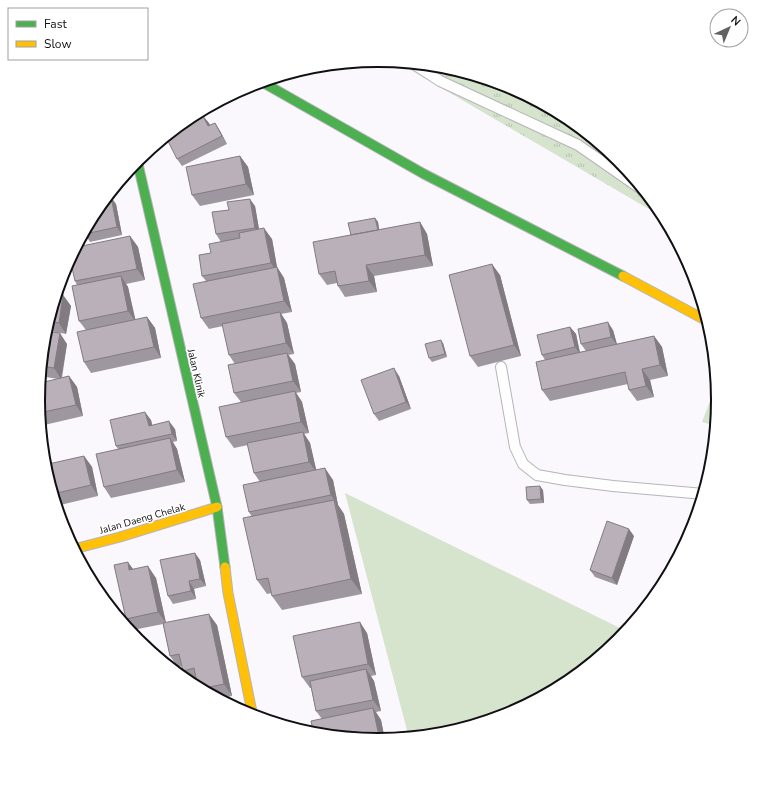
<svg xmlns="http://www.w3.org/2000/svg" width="757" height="801" viewBox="0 0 757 801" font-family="'Nunito Sans',sans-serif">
  <defs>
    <pattern id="park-tufts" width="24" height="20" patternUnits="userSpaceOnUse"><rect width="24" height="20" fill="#d6e3cd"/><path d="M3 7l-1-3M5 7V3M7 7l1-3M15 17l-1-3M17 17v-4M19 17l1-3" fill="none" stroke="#b7c2af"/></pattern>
  </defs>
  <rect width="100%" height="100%" fill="#faf8fd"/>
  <path fill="#d6e3cd" d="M345,493L622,629L616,644L567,684L509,715L445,734L409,738Z"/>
  <path fill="url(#park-tufts)" d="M397,62L445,67L509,86L568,118L619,160L662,212L666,219Z
    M717,383L719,401L716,426L702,422Z"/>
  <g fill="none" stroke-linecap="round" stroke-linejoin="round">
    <g stroke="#b6b4b8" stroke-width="12">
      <path id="lane" d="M414,64L440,81L578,145L647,193
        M501,367L515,447L523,464L537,475L565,480L613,486L704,494"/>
    </g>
    <g stroke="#b6b4b8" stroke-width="11">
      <path id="fast" d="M262,82L424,174L623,276
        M137,160L217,507L225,567"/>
    </g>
    <g stroke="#b6b4b8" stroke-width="11">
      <path id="slow" d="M623,276L709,322
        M74,549L120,537L217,507
        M225,567L228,593L253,717"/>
    </g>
    <use href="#lane" stroke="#fefeff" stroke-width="10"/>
    <use href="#fast" stroke="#4caf50" stroke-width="9"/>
    <use href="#slow" stroke="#ffc107" stroke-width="9"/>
  </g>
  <path fill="#9f979f" d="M203,116L210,125L215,123L220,131L227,144L182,166L177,159Z
    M240,156L248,167L254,195L200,206L192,195Z
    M116,204L122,235L90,242L85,234Z
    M255,206L259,229L272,239L277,267L284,278L292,312L281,314L287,323L294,354L288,355L295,364L301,392L296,393L302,402L309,433L304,434L310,443L316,470L333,480L338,505L344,514L362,594L282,610L272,596V593L267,594L257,580L252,517L249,512L260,482L254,473L248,445L234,448L226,437L241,402L234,393L235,364L229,355L223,326L209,329L201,318L206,281L202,276L211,253L221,242L216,234Z
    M375,218L378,222L379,230L420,222L427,234L433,266L374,276L377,292L345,297L338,286L337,283L327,285L319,274L351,235Z
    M130,236L138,247L145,280L126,284L128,287L135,320L147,317L155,328L161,358L91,373L84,362L86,330L79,321L77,285L75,281Z
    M68,262L63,295L71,306L66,334L46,330L64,270Z
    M500,275L521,356L478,367L470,356Z
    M570,327L576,334L580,352L586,351L581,344L613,330L617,344L654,336L662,347L668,376L650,380L654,397L637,401L629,390L628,384L550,401L542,390L545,360L542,355Z
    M45,334L67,344L62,378L69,376L77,387L83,416L40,426L38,400L58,379L40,376Z
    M443,343L447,357L432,362L429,358Z
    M399,376L411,409L379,421L374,414Z
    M151,420L152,425L175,429L177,441L173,442L177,449L185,482L111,498L104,487L118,449L116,446Z
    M84,456L92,467L98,496L56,506L44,467Z
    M543,490L544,503L530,504L527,500Z
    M634,536L617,585L595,577L590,570Z
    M200,560L206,586L194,589L196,599L173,604L168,596Z
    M133,569L156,578L166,623L217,625L232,696L217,699L198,688L197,680L190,682L183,671L182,666L178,667L170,656L163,624L133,630L126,619Z
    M367,633L376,675L371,676L374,681L381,711L376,712L381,720L385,740L378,741L314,735L322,719L316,711L311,688H310L302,677Z"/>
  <path fill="#827b82" d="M203,116L209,123L214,134L208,126Z
    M215,123L220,131L227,144L222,136Z
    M240,156L248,167L254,195L246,184Z
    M111,197L116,204L122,235L117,227Z
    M250,199L255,206L260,235L255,228Z
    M375,218L378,222L380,235L378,231Z
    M420,222L427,234L433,266L425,255Z
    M264,228L272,239L277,267L284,278L292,312L284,301L278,274L271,263Z
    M130,236L138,247L145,280L137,269Z
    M68,262L63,296L58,289L64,270Z
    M492,264L500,275L521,356L514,345Z
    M366,265L374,276L377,292L369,281Z
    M121,276L128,287L136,322L128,311Z
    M63,295L71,306L66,334L59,323Z
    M280,312L287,323L294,354L286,343Z
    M147,317L155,328L161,358L154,347Z
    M608,322L613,330L617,345L611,337Z
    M570,327L576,334L580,354L575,347Z
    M60,333L67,344L61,379L54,368Z
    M654,336L662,347L668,376L660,365Z
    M441,340L443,343L447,357L445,354Z
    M287,353L295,364L301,392L293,381Z
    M394,368L399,376L411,409L406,402Z
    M642,369L650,380L654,397L646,386Z
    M69,376L77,387L83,416L76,405Z
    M295,391L302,402L309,433L301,422Z
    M145,412L151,420L154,433L149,426Z
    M169,421L175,429L177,441L172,434Z
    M303,432L310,443L317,473L309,462Z
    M170,438L177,449L185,482L177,470Z
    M84,456L92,467L98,496L91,485Z
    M325,468L333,480L338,505L344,514L362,594L351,579L335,501L331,495Z
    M540,486L543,490L544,503L541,499Z
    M629,529L634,536L617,585L612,578Z
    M195,553L200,560L206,586L200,579Z
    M128,562L136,573L129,570Z
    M148,566L156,578L166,623L158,612Z
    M189,581L194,589L196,599L191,591Z
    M209,614L217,625L232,696L224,684Z
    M360,622L367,633L376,675L368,664Z
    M366,669L374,681L381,711L373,700Z
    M373,708L381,720L385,740L382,741L379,736Z"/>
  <path fill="#b9b0b9" stroke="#827b82" d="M203,116L208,126L215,123L222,136L177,159L166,137L172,132Z
    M240,156L246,184L192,195L186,167Z
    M107,197H111L117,227L85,234L84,232L96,211Z
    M250,199L255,228L216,234L212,212L229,210L227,202Z
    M375,218L378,230L351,235L348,223Z
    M420,222L425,255L366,265L369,281L338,286L335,271L319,274L313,242Z
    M264,228L271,263L202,276L199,255L211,253L209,244L240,238L239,233Z
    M130,236L137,269L75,281L70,259L77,247Z
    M492,264L514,345L470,356L449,275Z
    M277,267L284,301L201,318L193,284Z
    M121,276L128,311L79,321L72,286Z
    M57,293L63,295L59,323L49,321Z
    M280,312L286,343L229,355L222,324Z
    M147,317L154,347L84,362L77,332Z
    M608,322L611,337L581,344L578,329Z
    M570,327L575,347L542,355L537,335Z
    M45,331L60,333L54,368L41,366L45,334Z
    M654,336L660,365L642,369L646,386L629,390L625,372L542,390L536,362Z
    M441,340L445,354L429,358L425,344Z
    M287,353L293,381L234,393L228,365Z
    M394,368L406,402L374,414L361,380Z
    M69,376L76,405L39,413L38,400L40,383Z
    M295,391L301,422L226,437L219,407Z
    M145,412L149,426L169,421L172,434L116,446L110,420Z
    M303,432L309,462L254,473L247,443Z
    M170,438L177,470L104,487L96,454Z
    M84,456L91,485L53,494L44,465Z
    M325,468L331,495L249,512L243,485Z
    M540,486L541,499L527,500L526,487Z
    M334,500L351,579L272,596L268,578L257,580L243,518Z
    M607,521L629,529L612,578L590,570Z
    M195,553L200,579L189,581L191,591L168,596L160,560Z
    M128,562L129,570L148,566L158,612L126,619L114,565Z
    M209,614L224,684L200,689L198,688L194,668L183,671L179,654L170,656L163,623Z
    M360,622L368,664L302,677L293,636Z
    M366,669L373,700L316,711L310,681Z
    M373,708L379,736L362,739L314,735L311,721Z"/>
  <g text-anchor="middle" stroke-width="3.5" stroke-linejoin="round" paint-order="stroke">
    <g font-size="10" fill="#100f12" stroke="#fff">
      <text transform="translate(197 373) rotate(77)" y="4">Jalan Klinik</text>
      <text transform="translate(142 518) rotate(-16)" y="4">Jalan Daeng Chelak</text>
    </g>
  </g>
  <path d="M0 0H757V801H0ZM45 400a333 333 0 1 1 666 0a333 333 0 1 1-666 0Z" fill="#fff" fill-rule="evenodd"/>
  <path fill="none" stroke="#100f12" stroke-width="2" d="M45 400a333 333 0 1 1 666 0a333 333 0 1 1-666 0Z"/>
  <rect x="8" y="8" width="140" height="52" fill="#ffffff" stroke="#9f9fa0"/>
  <rect x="16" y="21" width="20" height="6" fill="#4caf50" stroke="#9f9fa0"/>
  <text x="44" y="28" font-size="12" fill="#100f12">Fast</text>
  <rect x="16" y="41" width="20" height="6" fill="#ffc107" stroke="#9f9fa0"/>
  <text x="44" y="48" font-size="12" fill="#100f12">Slow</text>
  <g transform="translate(729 28) rotate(44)"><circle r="19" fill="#ffffff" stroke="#9f9fa0"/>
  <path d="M0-3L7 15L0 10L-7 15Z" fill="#626164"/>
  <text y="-6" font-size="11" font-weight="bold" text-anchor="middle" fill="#100f12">N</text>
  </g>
</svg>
